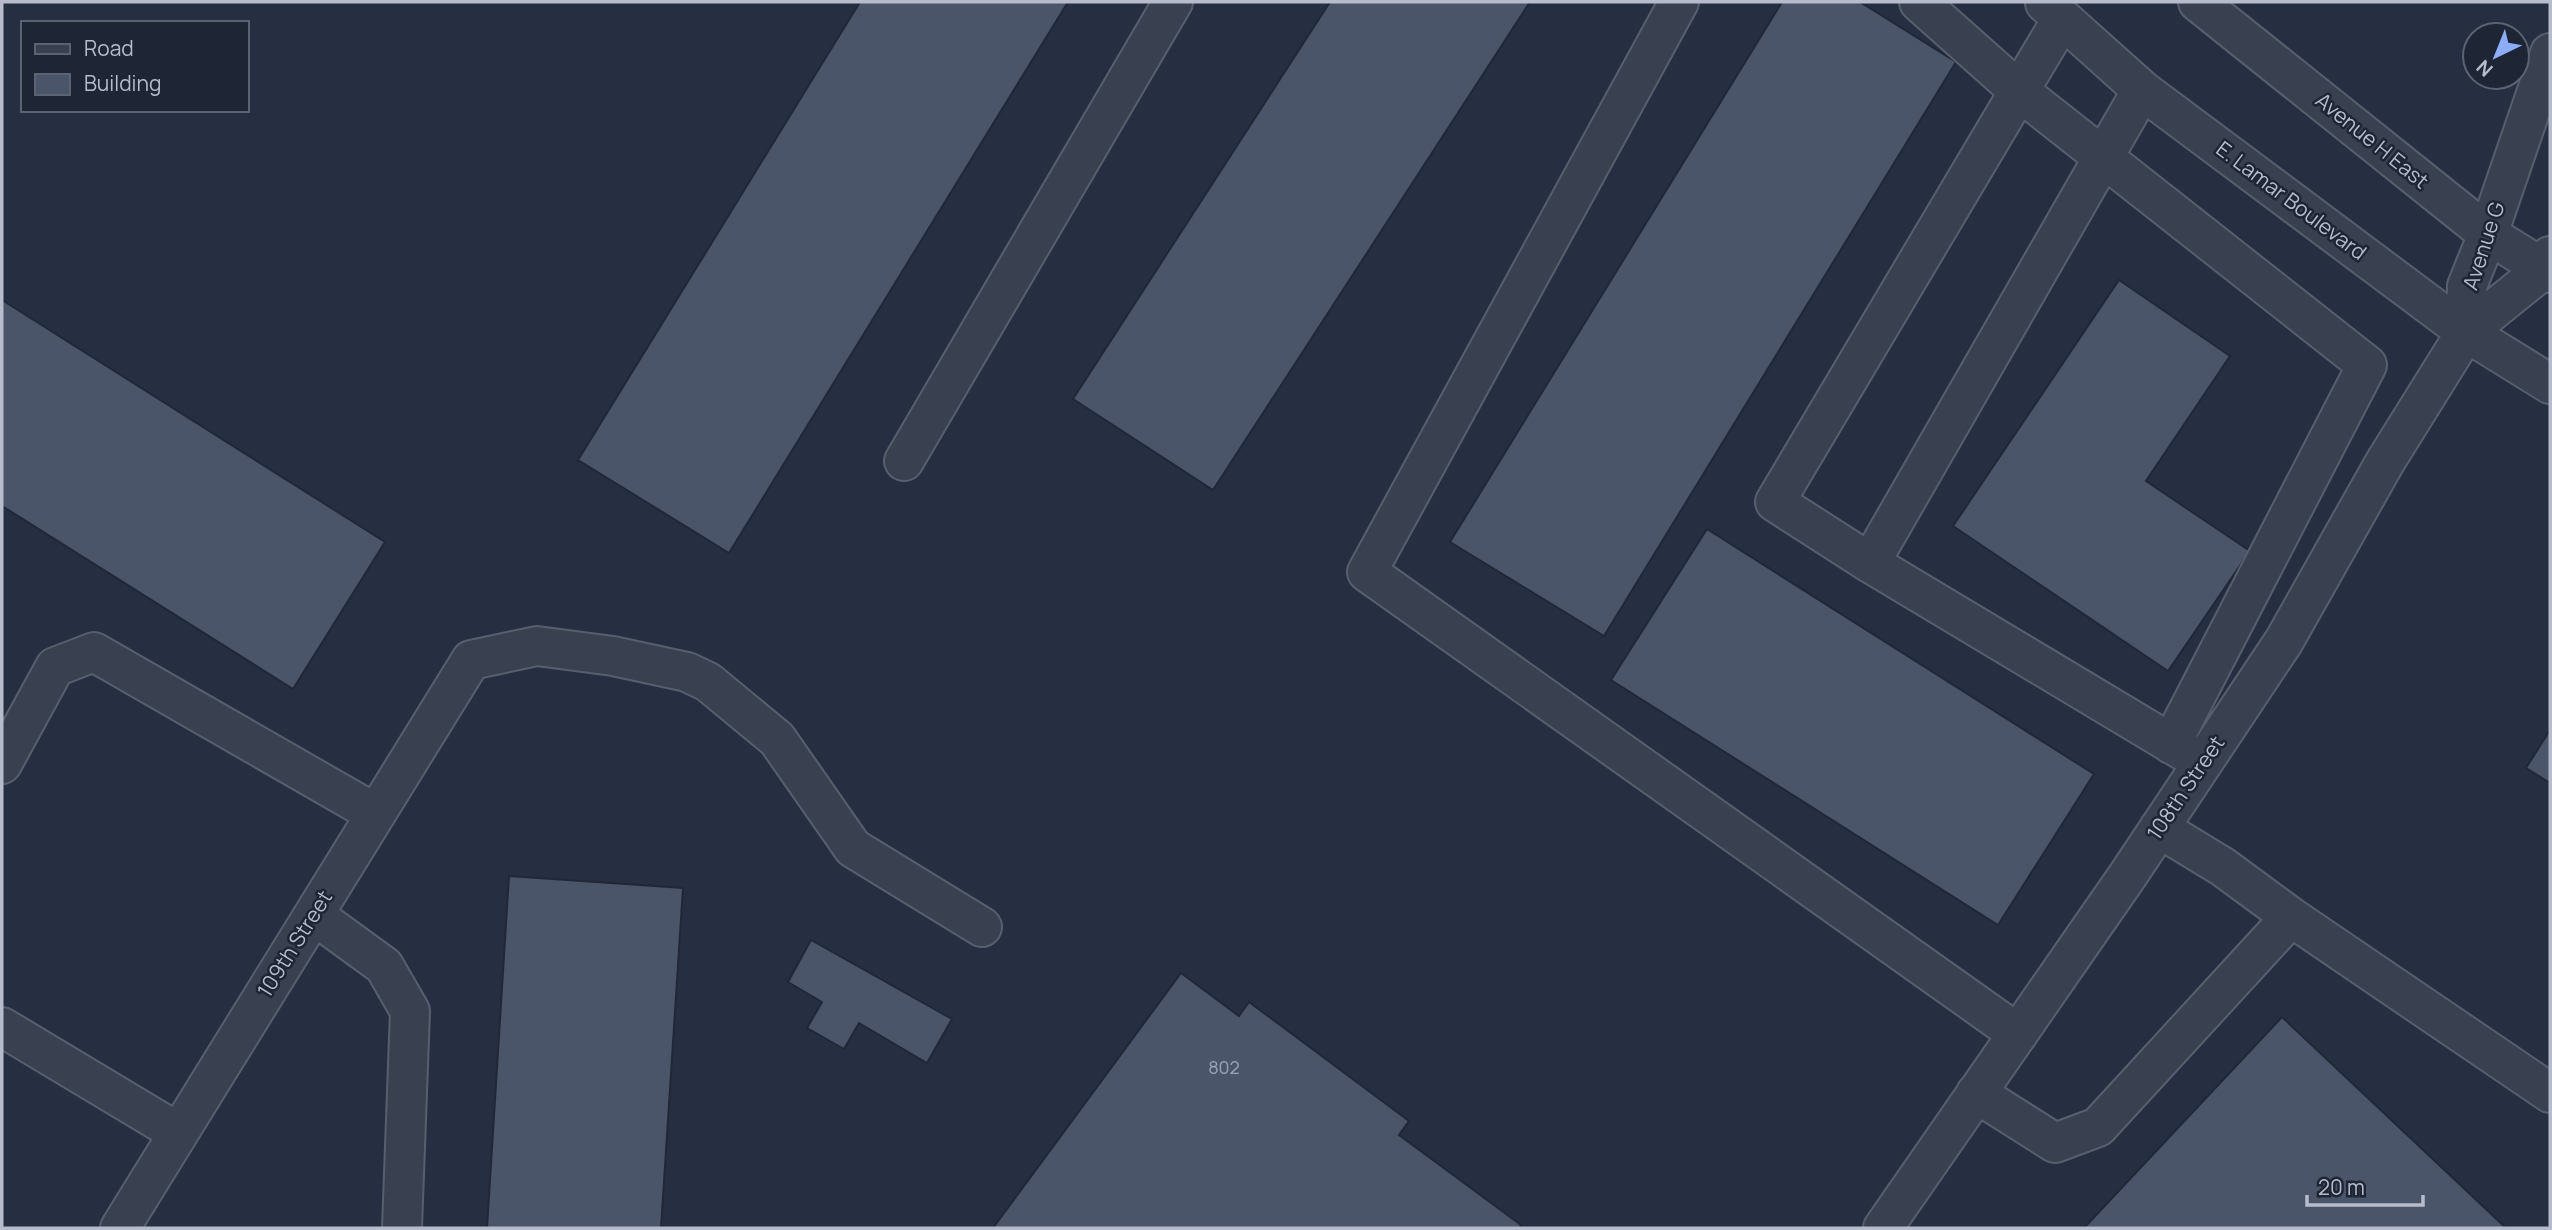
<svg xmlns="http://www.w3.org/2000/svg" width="2552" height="1230" viewBox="0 0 2552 1230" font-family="Manrope,sans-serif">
  <rect width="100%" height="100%" fill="#252f41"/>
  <path fill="#4b556a" stroke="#202838" stroke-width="2" d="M860,2H1068L729,553L578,460Z
    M1330,2H1530L1213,490L1073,399Z
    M1782,2H1860L1956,62L1604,636L1450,542Z
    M2119,280L2230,356L2146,481L2250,551L2168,671L1953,526Z
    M2,300L385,542L293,689L2,506Z
    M1707,529L2094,774L1998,925L1611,680Z
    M2550,730V783L2526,768Z
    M509,876L683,888L661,1228H487Z
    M811,940L952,1019L927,1063L859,1023L844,1049L807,1028L822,1002L788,982Z
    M1181,973L1239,1016L1249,1002L1409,1121L1399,1135L1521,1225L1519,1228H993Z
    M2282,1017L2506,1228H2084Z"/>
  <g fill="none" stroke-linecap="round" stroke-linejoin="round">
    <g stroke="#575f6e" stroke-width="42">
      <path id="minor" d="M1679,2L1367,572L2018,1034
        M1919,2L2019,91L2367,365L2171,744
        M2198,2L2488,234L2550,273
        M2045,3L2142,90L2466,332L2550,384
        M2142,90L1870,563L2192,756
        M2466,332L2467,286L2488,234L2550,53
        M904,461L1173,2
        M1870,563L1775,502L2062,19
        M2,764L55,667L94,652L376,814
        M2159,828L2223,867L2291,917L2550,1093
        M314,915L384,966L410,1011L402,1228
        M2,1027L177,1132
        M1976,1093L2055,1143L2098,1127L2291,917
        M120,1228L471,660L537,646L613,656L687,672L708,682L777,739L853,848L982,927
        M1883,1228L2128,875L2284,641L2385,462L2466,332L2544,269L2550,256"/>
    </g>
    <use href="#minor" stroke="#394150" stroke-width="38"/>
  </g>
  <g text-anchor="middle" stroke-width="5" stroke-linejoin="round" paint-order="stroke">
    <g font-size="18" fill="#9ba2b3">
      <text x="1224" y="1074">802</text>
    </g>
    <g font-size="21" fill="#b6bccb" stroke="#1e2636">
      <text transform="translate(2372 141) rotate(39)" y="7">Avenue H East</text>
      <text transform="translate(2291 201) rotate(37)" y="7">E. Lamar Boulevard</text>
      <text transform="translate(2484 246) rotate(-72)" y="7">Avenue G</text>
      <text transform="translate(2186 788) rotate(-56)" y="7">108th Street</text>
      <text transform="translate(295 944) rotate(-58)" y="7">109th Street</text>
    </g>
  </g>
  <rect width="2552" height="1230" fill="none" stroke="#b6bccb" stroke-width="7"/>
  <rect x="21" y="21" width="228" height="91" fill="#1e2636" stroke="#5b6272" stroke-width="2"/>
  <rect x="35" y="44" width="35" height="10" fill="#394150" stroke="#5b6272" stroke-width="2"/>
  <text x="84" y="56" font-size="21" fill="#b6bccb">Road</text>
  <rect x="35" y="74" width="35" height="21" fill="#4b556a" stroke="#5b6272" stroke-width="2"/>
  <text x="84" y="91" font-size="21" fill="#b6bccb">Building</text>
  <g transform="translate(2496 56) rotate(223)"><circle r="33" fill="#1e2636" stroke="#5b6272" stroke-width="2"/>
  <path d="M0-5L12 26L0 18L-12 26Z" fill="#8dadf9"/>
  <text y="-10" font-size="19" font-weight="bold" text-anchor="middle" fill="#b6bccb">N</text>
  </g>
  <path d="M2307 1195v10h116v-10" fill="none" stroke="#b6bccb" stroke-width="3.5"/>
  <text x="2318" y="1195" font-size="21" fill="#b6bccb" stroke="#1e2636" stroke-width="5" paint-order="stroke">20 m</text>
</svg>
